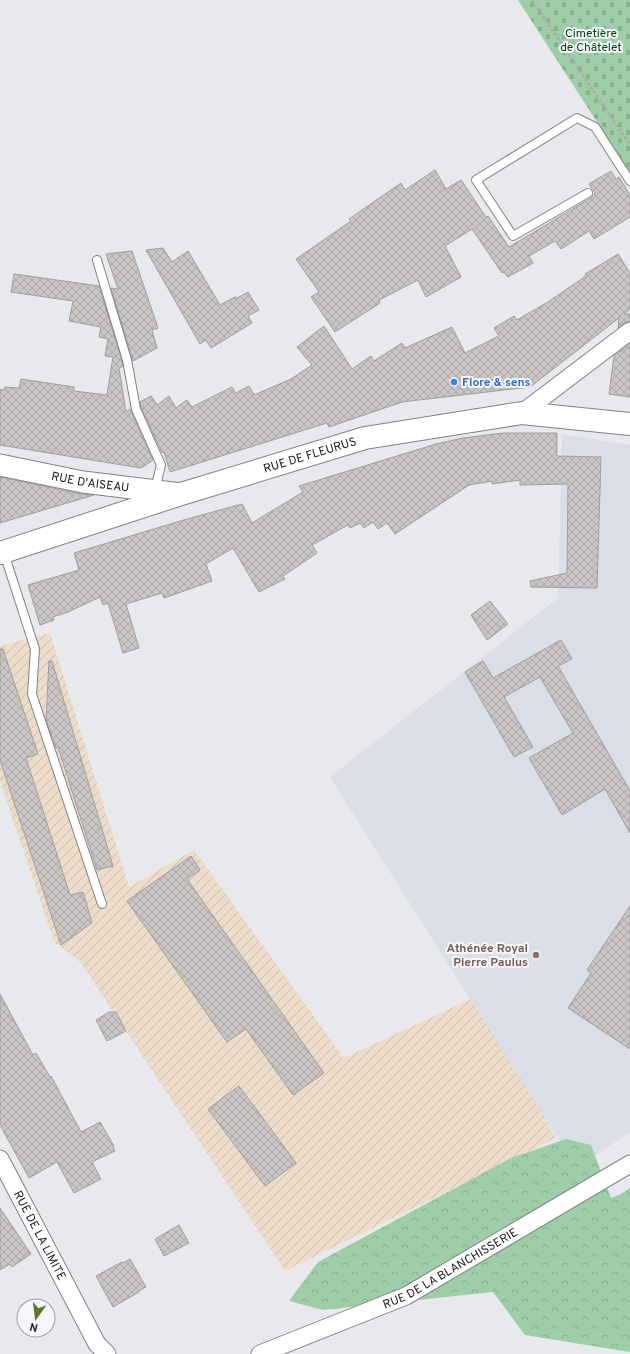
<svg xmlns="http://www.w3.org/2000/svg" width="630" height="1354" viewBox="0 0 630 1354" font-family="Overpass,sans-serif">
  <defs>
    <pattern id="industrial-furrows" width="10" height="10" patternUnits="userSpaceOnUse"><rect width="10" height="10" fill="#eedccb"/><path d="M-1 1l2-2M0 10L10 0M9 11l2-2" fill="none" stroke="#ccbcae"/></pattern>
    <pattern id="forest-crowns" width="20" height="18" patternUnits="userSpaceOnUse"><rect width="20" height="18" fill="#9ecea7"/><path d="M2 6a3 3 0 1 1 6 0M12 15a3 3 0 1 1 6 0" fill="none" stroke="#88b18f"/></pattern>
    <pattern id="cemetery-stones" width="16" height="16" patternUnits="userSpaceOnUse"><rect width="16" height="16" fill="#9ecea7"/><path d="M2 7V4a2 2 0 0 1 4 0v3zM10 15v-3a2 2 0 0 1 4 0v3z" fill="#88b18f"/></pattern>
    <pattern id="building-cross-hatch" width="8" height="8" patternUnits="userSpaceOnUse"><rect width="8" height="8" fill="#c8c5c4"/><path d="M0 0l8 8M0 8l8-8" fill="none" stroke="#aca9a8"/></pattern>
  </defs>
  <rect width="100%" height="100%" fill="#e8e9ec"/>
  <path fill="url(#industrial-furrows)" d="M50,633L129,887L194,850L344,1058L479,995L556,1138L285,1271L79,960L54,942L0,781V646Z"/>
  <path fill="#d9dee7" d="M562,434L630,445V1132L577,1168L330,777L558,598Z"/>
  <path fill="url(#forest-crowns)" d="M566,1139L591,1145L611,1198L621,1194L630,1188V1352L525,1335L493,1292L323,1310L289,1301L318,1262L511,1158Z"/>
  <path fill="url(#cemetery-stones)" d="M518,0H630V173Z"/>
  <path fill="url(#building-cross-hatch)" stroke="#a09e9c" d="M435,170L446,189L461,180L486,217L488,216L509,247L591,198L595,193L589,184L611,171L616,179L619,177L630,195V217L594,239L589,231L561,249L555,241L529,256L533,263L508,277L504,272L502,273L472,229L445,246L461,277L426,297L418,280L379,300L380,303L335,332L311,297L319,292L296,259L351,221L349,219L401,183L405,190Z
    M163,248L172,262L188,251L220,305L235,297L237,298L248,292L259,310L248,316L252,323L211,348L206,340L200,344L146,250Z
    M132,251L158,328L152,330L157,348L133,361L111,288L118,289L106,254Z
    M618,254L630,273V309L624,314H630V321L624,323L618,328L619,318L530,387L402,402L329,427L327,423L170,472L164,452L162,453L141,407L140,402L151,396L157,405L169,396L176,408L187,400L192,407L232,387L236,393L249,386L254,395L291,379L312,365L297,347L324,326L352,369L371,356L374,361L402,343L405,348L452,327L465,353L499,336L494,328L514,316L517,320L548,302L586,276L585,274Z
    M14,274L99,286L122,361L123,366L119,368L126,412L130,409L153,460L141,468L0,445V389L4,390L5,387L19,388L21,379L74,387V391L107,395L113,357L105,356L108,339L99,337L101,327L69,321L73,301L11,292Z
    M630,344V397L609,394L614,356Z
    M503,433H557V456L601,457L597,588L531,587L530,581L567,573L568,484L520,485V480L492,484V481L469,485L395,534L387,523L378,529L373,522L364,528L360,523L350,528L348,525L312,545L317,553L283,576L285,579L259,592L233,548L206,564L212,581L164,598L162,593L126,604L139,648L123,653L108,603L103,605L100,597L68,612L53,617L54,620L40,625L28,585L79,570L74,553L187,519L242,504L252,523L303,492L299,486L436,444L463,438Z
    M0,477L81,494L94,495L0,523Z
    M490,601L508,624L487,640L471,615Z
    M561,640L572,659L558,666L630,791V833L605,789L562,815L529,758L573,733L540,677L504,697L533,747L514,757L465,672L483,661L493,678Z
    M0,649H3L38,754L26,758L70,895L83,892L92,923L61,945L0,760Z
    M49,661H52L113,866L97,870L58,747L56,748L46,720Z
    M191,856L200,870L187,879L324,1073L293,1095L246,1029L227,1042L127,901Z
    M630,906V1049L568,1008L591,973L587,970Z
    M0,994L33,1055L36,1053L50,1077L51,1076L81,1132L100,1122L114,1146L113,1147L115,1151L92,1162L101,1179L74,1193L57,1162L29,1178L0,1125Z
    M109,1012H116L126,1031L107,1041L96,1020Z
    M239,1086L296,1163L265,1186L208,1109Z
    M0,1208L31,1254L12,1267L10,1264L0,1270Z
    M179,1225L189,1243L164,1256L155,1239Z
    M130,1259L146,1287L139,1291V1292L113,1307L96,1276L122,1262L123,1263Z"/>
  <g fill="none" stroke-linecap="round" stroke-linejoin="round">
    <g stroke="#808284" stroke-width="10">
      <path id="service" d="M588,193L513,236L476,180L577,118L595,127L630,181
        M97,260L127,360L136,409L161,465L155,490
        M4,553L35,649L32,694L102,904"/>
    </g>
    <g stroke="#808284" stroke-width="19">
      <g id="minor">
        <path d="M522,413L630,331"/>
        <path id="s1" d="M0,1159L97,1344L107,1354"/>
        <path id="s2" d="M260,1354L406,1296L630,1164"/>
      </g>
    </g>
    <g stroke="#808284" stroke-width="23">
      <g id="tertiary">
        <path id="s3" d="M0,465L83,482L181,494"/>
      </g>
    </g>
    <g stroke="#808284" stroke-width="24">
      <g id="secondary">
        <path id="s4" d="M0,553L181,494L365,438L522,413L630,424"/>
      </g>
    </g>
    <path stroke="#aaabad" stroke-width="2.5" stroke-dasharray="3 2" stroke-linecap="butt" d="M532,0L630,145"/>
    <use href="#service" stroke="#fff" stroke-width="8"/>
    <use href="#minor" stroke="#fff" stroke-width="17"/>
    <use href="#tertiary" stroke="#fff" stroke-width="21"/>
    <use href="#secondary" stroke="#fff" stroke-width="22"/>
  </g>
  <circle fill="#3f7fe0" stroke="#f5f6f9" stroke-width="1.5" cx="454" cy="382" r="4"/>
  <circle fill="#8d6e63" stroke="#f5f6f9" stroke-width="1.5" cx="536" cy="955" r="4"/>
  <g text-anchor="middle" stroke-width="4" stroke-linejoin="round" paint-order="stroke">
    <g font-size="12" fill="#024019" stroke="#f5f6f9">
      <text x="591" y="37">Cimetière<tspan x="591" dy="14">de Châtelet</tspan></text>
    </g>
    <g font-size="12" font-weight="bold" fill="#366cbe" stroke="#f5f6f9" text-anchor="start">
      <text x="462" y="386">Flore &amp; sens</text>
    </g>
    <g font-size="12" fill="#202122" stroke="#f5f6f9">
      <text dy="4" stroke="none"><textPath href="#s4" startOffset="325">RUE DE FLEURUS</textPath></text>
      <text dy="4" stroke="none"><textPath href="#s3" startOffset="92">RUE D'AISEAU</textPath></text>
      <text dy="4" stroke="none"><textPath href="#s1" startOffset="86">RUE DE LA LIMITE</textPath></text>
      <text dy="4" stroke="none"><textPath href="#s2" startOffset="209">RUE DE LA BLANCHISSERIE</textPath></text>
    </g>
    <g font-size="12" font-weight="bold" fill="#785e54" stroke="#f5f6f9" text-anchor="end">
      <text x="528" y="952">Athénée Royal<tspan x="528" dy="14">Pierre Paulus</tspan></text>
    </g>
  </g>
  <g transform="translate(36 1318) rotate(194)"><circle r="19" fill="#f5f6f9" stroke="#a0a1a3"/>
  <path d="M0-3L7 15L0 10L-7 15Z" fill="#5a792f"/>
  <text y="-6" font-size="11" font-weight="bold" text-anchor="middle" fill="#202122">N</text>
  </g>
</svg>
